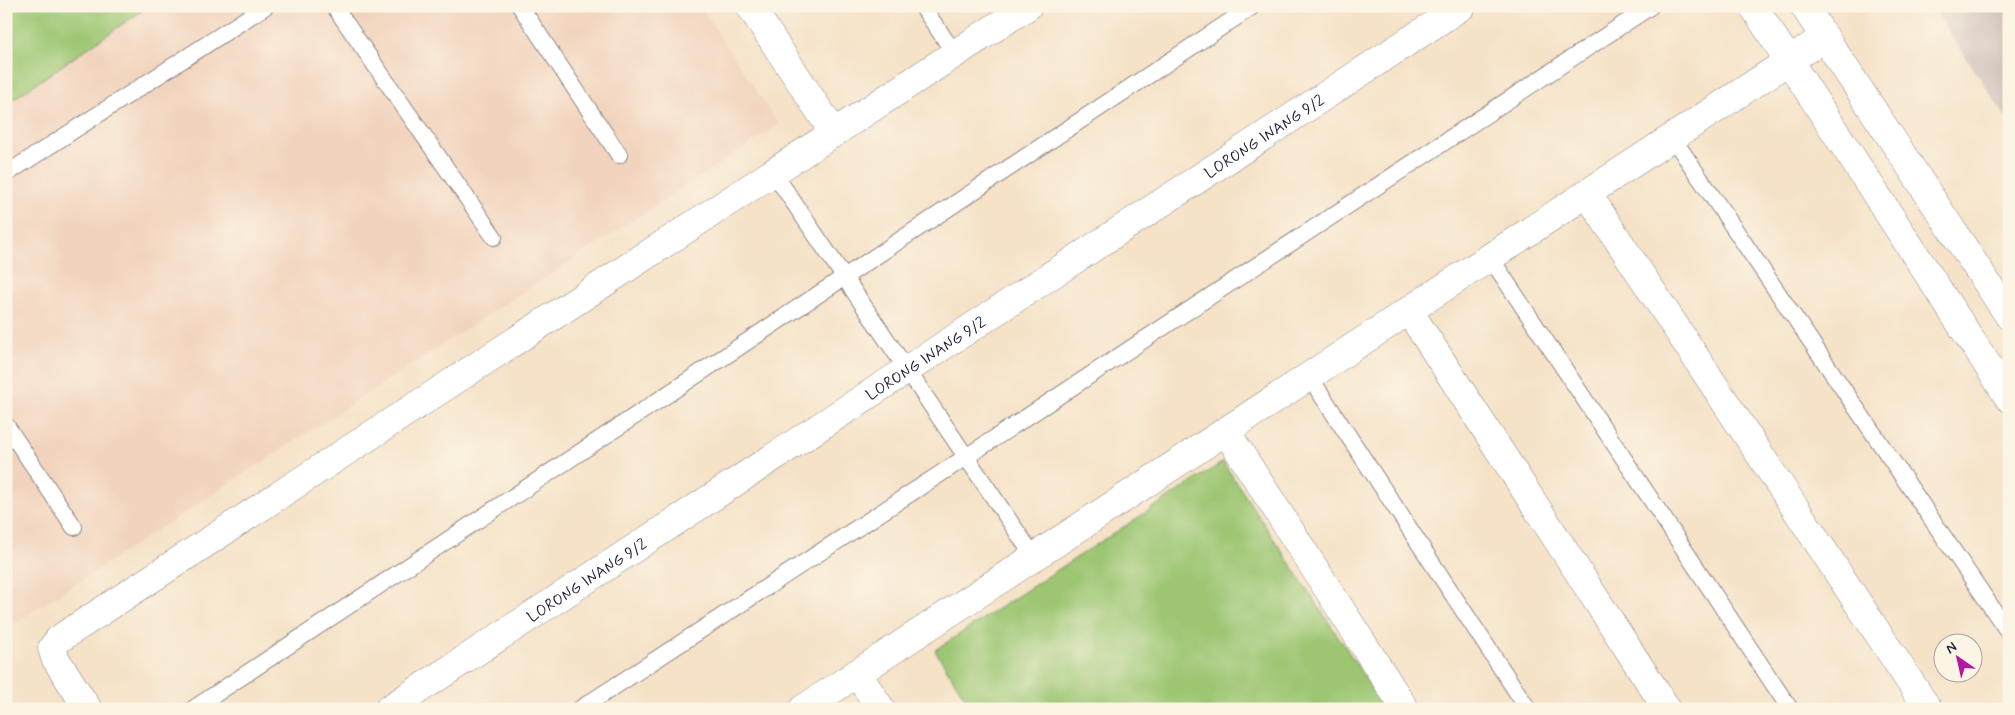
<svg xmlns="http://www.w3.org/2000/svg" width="2015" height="715" viewBox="0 0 2015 715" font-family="Mynerve,sans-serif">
  <rect width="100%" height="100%" fill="#fcf5e5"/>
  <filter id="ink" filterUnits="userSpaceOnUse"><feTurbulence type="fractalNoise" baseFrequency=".02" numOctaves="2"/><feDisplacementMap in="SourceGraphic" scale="10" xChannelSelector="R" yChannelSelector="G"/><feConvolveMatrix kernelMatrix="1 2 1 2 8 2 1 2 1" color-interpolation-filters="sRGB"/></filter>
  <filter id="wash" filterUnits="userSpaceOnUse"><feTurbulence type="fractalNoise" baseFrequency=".0096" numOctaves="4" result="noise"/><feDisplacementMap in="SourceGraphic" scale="20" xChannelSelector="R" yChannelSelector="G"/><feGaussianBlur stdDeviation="1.12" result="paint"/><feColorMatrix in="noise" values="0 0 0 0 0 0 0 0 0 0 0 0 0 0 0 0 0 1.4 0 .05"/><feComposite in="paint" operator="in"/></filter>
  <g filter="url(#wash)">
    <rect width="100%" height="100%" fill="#f5e2c7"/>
    <path fill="#f2d4be" d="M6,6H700L779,125L6,629Z"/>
    <path fill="#cfc0ba" d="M1932,6H2009V122Z"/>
    <path fill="#9cc672" stroke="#5f7456" d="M6,6H149L6,104Z
      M1223,462L1386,709H972L935,650Z"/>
  </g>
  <g filter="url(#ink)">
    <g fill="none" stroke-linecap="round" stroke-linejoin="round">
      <g stroke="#8c8281" stroke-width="18">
        <path id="lane" d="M334,6L494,237
          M520,6L619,155
          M922,6L955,54
          M1672,137L2009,633
          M773,172L1034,557
          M6,174L266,6
          M1490,257L1790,709
          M1309,376L1528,709
          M6,425L74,527
          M193,709L1253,6
          M580,709L966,457L1651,6"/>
      </g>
      <g stroke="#8c8281" stroke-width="29">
        <g id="street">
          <path d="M750,6L834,133"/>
          <path d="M1753,6L2009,398"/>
          <path d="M1804,6L2009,316"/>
          <path d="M1587,193L1928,709"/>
          <path d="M1409,311L1667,709"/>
          <path d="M1226,431L1405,709"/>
          <path d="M857,673L881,709"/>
          <path d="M88,709L55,658L52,648L59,639L1028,6"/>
          <path id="s1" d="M389,709L1462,6"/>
          <path d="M803,709L1825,37"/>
        </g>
      </g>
      <use href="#lane" stroke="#fff" stroke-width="16"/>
      <use href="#street" stroke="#fff" stroke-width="28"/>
    </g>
  </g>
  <g text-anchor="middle" stroke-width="4" stroke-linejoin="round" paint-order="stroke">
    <g font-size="16" fill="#22223b" stroke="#fcf5e5">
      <text dy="6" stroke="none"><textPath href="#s1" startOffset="1046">LORONG INANG 9/2</textPath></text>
      <text dy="6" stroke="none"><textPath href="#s1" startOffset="641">LORONG INANG 9/2</textPath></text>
      <text dy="6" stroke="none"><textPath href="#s1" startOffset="236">LORONG INANG 9/2</textPath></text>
    </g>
  </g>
  <rect width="2015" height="715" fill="none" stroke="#fcf5e5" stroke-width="25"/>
  <g transform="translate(1958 658) rotate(326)"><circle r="24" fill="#fcf5e5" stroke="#a5a1a1"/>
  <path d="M0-4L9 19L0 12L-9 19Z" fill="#b5179e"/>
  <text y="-8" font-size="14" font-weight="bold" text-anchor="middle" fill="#22223b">N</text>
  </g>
</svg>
